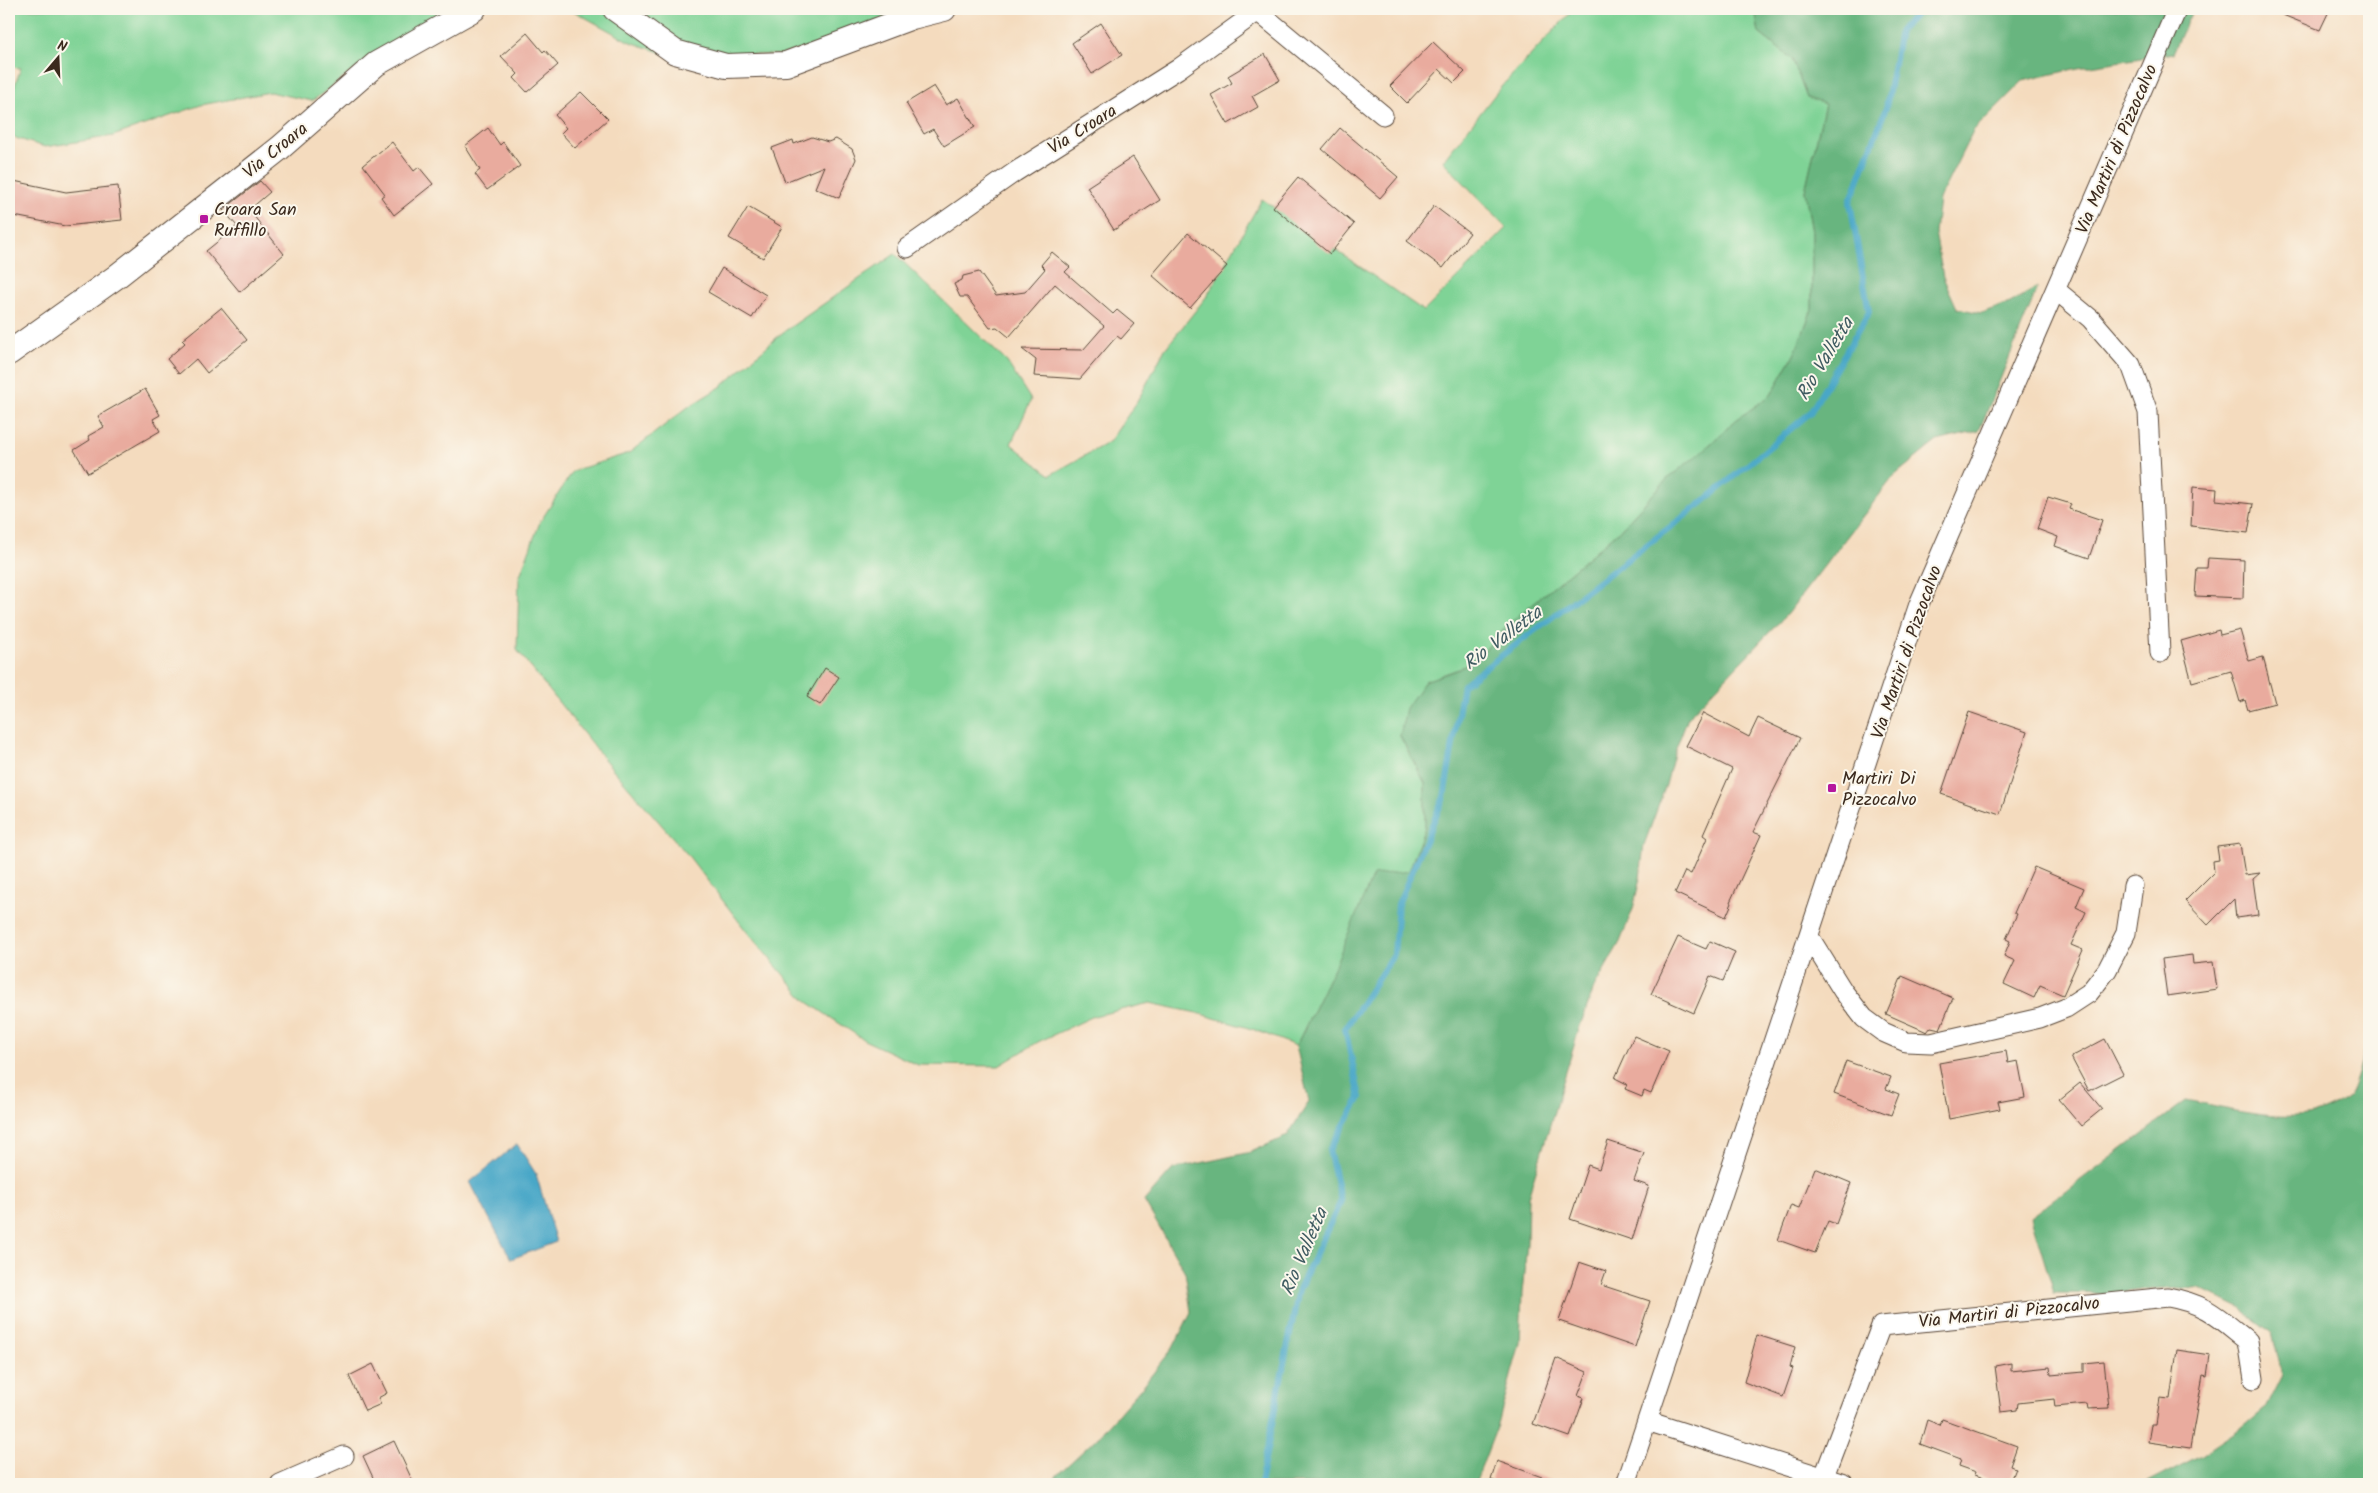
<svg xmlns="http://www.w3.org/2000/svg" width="2378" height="1493" viewBox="0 0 2378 1493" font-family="Kalam,sans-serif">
  <rect width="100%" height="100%" fill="#fbf7ec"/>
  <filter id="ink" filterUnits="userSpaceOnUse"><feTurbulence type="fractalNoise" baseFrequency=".02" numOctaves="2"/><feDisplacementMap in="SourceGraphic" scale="10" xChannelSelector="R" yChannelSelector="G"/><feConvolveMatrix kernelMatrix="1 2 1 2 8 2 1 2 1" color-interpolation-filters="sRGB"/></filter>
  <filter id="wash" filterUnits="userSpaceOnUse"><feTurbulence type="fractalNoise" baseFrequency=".0096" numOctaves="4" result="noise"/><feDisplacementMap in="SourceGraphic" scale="20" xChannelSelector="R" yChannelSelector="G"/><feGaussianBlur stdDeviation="1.12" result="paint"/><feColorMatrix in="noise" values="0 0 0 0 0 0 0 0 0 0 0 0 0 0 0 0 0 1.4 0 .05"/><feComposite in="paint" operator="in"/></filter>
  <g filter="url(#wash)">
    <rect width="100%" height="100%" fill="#f4dbbe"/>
    <path fill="#7fd396" stroke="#5d7e5a" d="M9,9H476L371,58L312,101L270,92L201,105L113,136L45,147L9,136V101L21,68L9,67Z
      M570,9H948L780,55L662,53L628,41Z
      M1574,9H1755L1759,33L1792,59L1807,98L1825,104L1805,191L1812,232V309L1795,353L1771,395L1736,420L1704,450L1667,479L1617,533L1512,621L1483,652L1459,669L1425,681L1400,736L1425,783V827L1409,871L1333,970L1296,1046L1255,1030L1197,1013L1150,1003L1094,1016L1038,1042L999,1066L918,1065L864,1040L806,1001L747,932L687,854L604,759L517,650L519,578L540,522L573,471L629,453L688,407L722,386L782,333L895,254L1007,362L1031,400L1011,444L1050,475L1109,442L1137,402L1165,349L1207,296L1262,199L1424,311L1507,228L1443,161L1500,88Z"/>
    <path fill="#67b57f" stroke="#51704e" d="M1755,9H2193L2173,53L2078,68L2023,81L1973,131L1939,199L1935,232L1943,277L1957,308L1981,313L2010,303L2038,287L1979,431L1937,441L1894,476L1787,614L1688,717L1674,754L1666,785L1644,845L1640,878L1633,909L1620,942L1594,988L1580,1026L1528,1197L1527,1244L1522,1293L1520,1343L1498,1424L1475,1484H1053L1057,1475L1097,1438L1142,1387L1173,1348L1191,1312L1185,1272L1144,1201L1173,1169L1251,1152L1287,1136L1309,1102L1296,1046L1333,970L1373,875L1409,871L1425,827V783L1400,736L1406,708L1425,681L1459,669L1483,652L1512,621L1617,533L1667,479L1704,450L1736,420L1771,395L1795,353L1812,309V232L1805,191L1825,104L1807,98L1792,59L1759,33Z
      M2369,1037V1484H2145L2201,1455L2241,1428L2266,1407L2282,1375L2272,1333L2239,1308L2200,1289L2162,1287L2112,1294L2054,1293L2031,1217L2186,1101C2232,1109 2312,1134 2349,1095C2355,1089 2365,1048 2369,1037Z"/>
    <path fill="#48a7c7" stroke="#426872" d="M517,1144L536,1174L556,1242L511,1259L470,1182Z"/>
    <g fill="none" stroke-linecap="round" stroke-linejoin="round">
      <path stroke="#48a7c7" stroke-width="6" d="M1260,1484L1299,1289L1341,1201L1329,1150L1360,1098L1345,1029L1394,954L1398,904L1444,797L1463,685L1703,502L1810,413L1869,312L1850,202L1886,108L1900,30L1922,9"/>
    </g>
    <g id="blocks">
      <path fill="#e9ab9e" d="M2268,9H2330L2320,30Z
        M1101,23L1122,55L1092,74L1072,43Z
        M527,33L543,52L545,50L558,65L527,92L514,78L518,74L501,56Z
        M1433,42L1465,72L1454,83L1439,69L1407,103L1390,86Z
        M1265,54L1280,80L1252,96L1258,107L1228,124L1211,95L1232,83L1228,76Z
        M934,86L946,105L958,98L975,127L944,146L933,129L924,134L906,103Z
        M581,92L608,119L575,148L561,133L566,128L555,115Z
        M488,128L500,145L503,142L520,166L487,190L475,174L480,170L465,146Z
        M1340,128L1398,177L1380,198L1322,149Z
        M812,137L828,142L836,139L852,149L856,159L839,198L815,188L824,166L785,182L772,148L793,140L794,144Z
        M392,142L414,171L419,167L433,184L394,215L381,197L385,194L363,165Z
        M1133,157L1160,200L1114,230L1087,187Z
        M1298,177L1354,224L1330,254L1273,207Z
        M9,180L66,192L118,186L122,220L65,226L9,215Z
        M260,181L270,192L249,210L284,254L240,292L206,251L237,226L223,210Z
        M1434,206L1470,233L1443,268L1407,241Z
        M748,207L782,227L763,258L729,238Z
        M1188,233L1227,266L1190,308L1152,275Z
        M1052,252L1070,267L1065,272L1113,314L1117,310L1134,324L1121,339L1117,336L1080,379L1034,376L1036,360L1022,349L1083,350L1104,326L1055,284L1009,337L997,327L990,328L967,297H960L954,284L962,280L963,276L979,272L996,296L1025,292L1045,269L1041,265Z
        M722,268L766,295L752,318L708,292Z
        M221,308L247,340L207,373L196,359L179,374L167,359L185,343L182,340Z
        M145,389L160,415L153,419L160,431L88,473L74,450L90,440L88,436L104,427L98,416Z
        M2193,487L2217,489L2216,500L2253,504L2248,533L2191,526Z
        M2048,497L2071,504L2069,509L2102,520L2089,558L2055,546L2058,537L2037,529Z
        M2208,558L2244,560L2243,598L2195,596L2197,568H2207Z
        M2219,630L2220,635L2240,630L2249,661L2263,657L2275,703L2248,710L2245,700L2240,702L2231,671L2192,682L2181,641Z
        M825,668L839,677L820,705L807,697Z
        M1969,712L2027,732L2000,814L1941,794Z
        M1703,713L1749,737L1758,718L1800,738L1753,832L1761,835L1730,902L1732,903L1726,917L1675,893L1685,871L1691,874L1707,838L1703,835L1732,769L1686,746Z
        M2240,844L2245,875L2260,873L2253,879L2258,915L2236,918L2234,899L2208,925L2185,901L2214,872L2213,861L2219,860L2217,847Z
        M2034,867L2084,888L2076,907L2086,912L2071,945L2083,950L2063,995L2040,985L2034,998L2004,984L2015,961L2004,956L2010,941L2006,939L2017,914L2014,913Z
        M1678,937L1706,949L1710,941L1735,952L1723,981L1710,976L1694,1013L1651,994Z
        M2192,955L2193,964L2213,962L2217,989L2167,996L2162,959Z
        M1902,976L1953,998L1940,1029L1931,1027L1927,1032L1886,1014Z
        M1634,1036L1669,1051L1651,1093L1644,1090L1642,1096L1625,1089L1627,1084L1615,1078Z
        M2105,1039L2123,1074L2089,1091L2071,1057Z
        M2006,1051L2008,1063L2018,1061L2025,1097L1998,1102L2000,1109L1949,1119L1939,1063Z
        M1846,1061L1891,1077L1886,1089L1899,1094L1891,1115L1834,1094Z
        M2080,1083L2102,1109L2081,1126L2059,1100Z
        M1608,1141L1644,1153L1634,1181L1649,1186L1632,1240L1570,1219L1588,1165L1599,1169Z
        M1815,1168L1851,1183L1836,1224L1828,1221L1815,1253L1778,1240L1791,1205L1799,1208Z
        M1579,1262L1606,1271L1601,1285L1650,1301L1635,1347L1559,1321Z
        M1757,1335L1795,1347L1790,1367L1793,1368L1783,1397L1744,1382Z
        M2177,1350L2210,1355L2207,1376L2203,1375L2190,1448L2148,1442L2151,1425H2156L2160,1398L2170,1399Z
        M1556,1358L1587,1372L1578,1396L1584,1398L1570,1437L1533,1424Z
        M2104,1361L2109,1408L2088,1409L2087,1404L2055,1407L2054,1399L2018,1403L2017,1410L2001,1412L1995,1366L2011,1363V1371L2050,1367L2051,1375L2084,1372V1363Z
        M373,1364L387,1393L378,1398L381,1404L365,1411L349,1376Z
        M1942,1419L2017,1446L2010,1466L2015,1468L2009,1484H2002L1975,1475L1976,1472L1959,1466L1961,1459L1920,1444L1927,1420L1940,1425Z
        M394,1441L414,1484H376L363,1456Z
        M1497,1461L1556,1482L1555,1484H1503L1491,1480Z"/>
    </g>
  </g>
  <g filter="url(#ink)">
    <use href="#blocks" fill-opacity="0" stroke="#574536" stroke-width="1"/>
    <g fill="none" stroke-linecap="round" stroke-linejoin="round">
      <g stroke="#574536" stroke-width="21">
        <path id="minor" d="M1255,9L1383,115
          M907,248L1015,172L1178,69L1258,11
          M2056,290L2091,319L2131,365L2148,412L2160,653
          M1810,938L1843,991L1864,1018L1883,1032L1906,1042L1931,1043L2040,1018L2066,1008L2089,993L2107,970L2126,933L2133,886
          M1647,1421L1844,1484
          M280,1484L344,1456
          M1626,1484L1919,604L2177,9
          M1821,1484L1881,1326L2168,1297C2207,1304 2218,1317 2248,1341L2254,1379"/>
      </g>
      <g stroke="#574536" stroke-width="26">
        <path id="tertiary" d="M615,9L675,52L726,66L786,64L912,17L944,9
          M9,353L116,277L280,148L376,64L474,9"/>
      </g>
      <use href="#minor" stroke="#fff" stroke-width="19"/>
      <use href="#tertiary" stroke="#fff" stroke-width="24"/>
    </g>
  </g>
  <g fill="#b5179e" stroke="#fbf7ec" stroke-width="2">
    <rect x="199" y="214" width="10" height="10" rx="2.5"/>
    <rect x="1827" y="783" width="10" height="10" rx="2.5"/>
  </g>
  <g text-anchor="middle" stroke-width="4" stroke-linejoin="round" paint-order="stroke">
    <g font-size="18" fill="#3b2a1e" stroke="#fbf7ec">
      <text transform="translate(1082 129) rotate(-32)" y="6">Via Croara</text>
      <text transform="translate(2116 149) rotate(-67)" y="6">Via Martiri di Pizzocalvo</text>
      <text transform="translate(275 150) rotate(-39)" y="6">Via Croara</text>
      <text transform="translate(1906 652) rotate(-71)" y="6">Via Martiri di Pizzocalvo</text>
      <text transform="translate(2009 1312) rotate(-6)" y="6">Via Martiri di Pizzocalvo</text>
    </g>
    <g font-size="18" fill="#3b2a1e" stroke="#fbf7ec" text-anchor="start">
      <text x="214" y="215">Croara San<tspan x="214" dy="21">Ruffillo</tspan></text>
      <text x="1842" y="784">Martiri Di<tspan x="1842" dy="21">Pizzocalvo</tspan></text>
    </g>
    <g font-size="19" font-style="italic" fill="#405c62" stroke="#fbf7ec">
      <text transform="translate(1824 358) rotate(-59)" y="7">Rio Valletta</text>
      <text transform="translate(1502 637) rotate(-37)" y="7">Rio Valletta</text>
      <text transform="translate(1303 1251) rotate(-67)" y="7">Rio Valletta</text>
    </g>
  </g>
  <rect width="2378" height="1493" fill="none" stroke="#fbf7ec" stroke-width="30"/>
  <g transform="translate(58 58) rotate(19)" stroke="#fbf7ec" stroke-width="4" paint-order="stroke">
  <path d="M0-4L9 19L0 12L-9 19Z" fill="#3b2a1e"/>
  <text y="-8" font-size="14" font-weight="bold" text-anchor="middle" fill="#3b2a1e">N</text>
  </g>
</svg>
